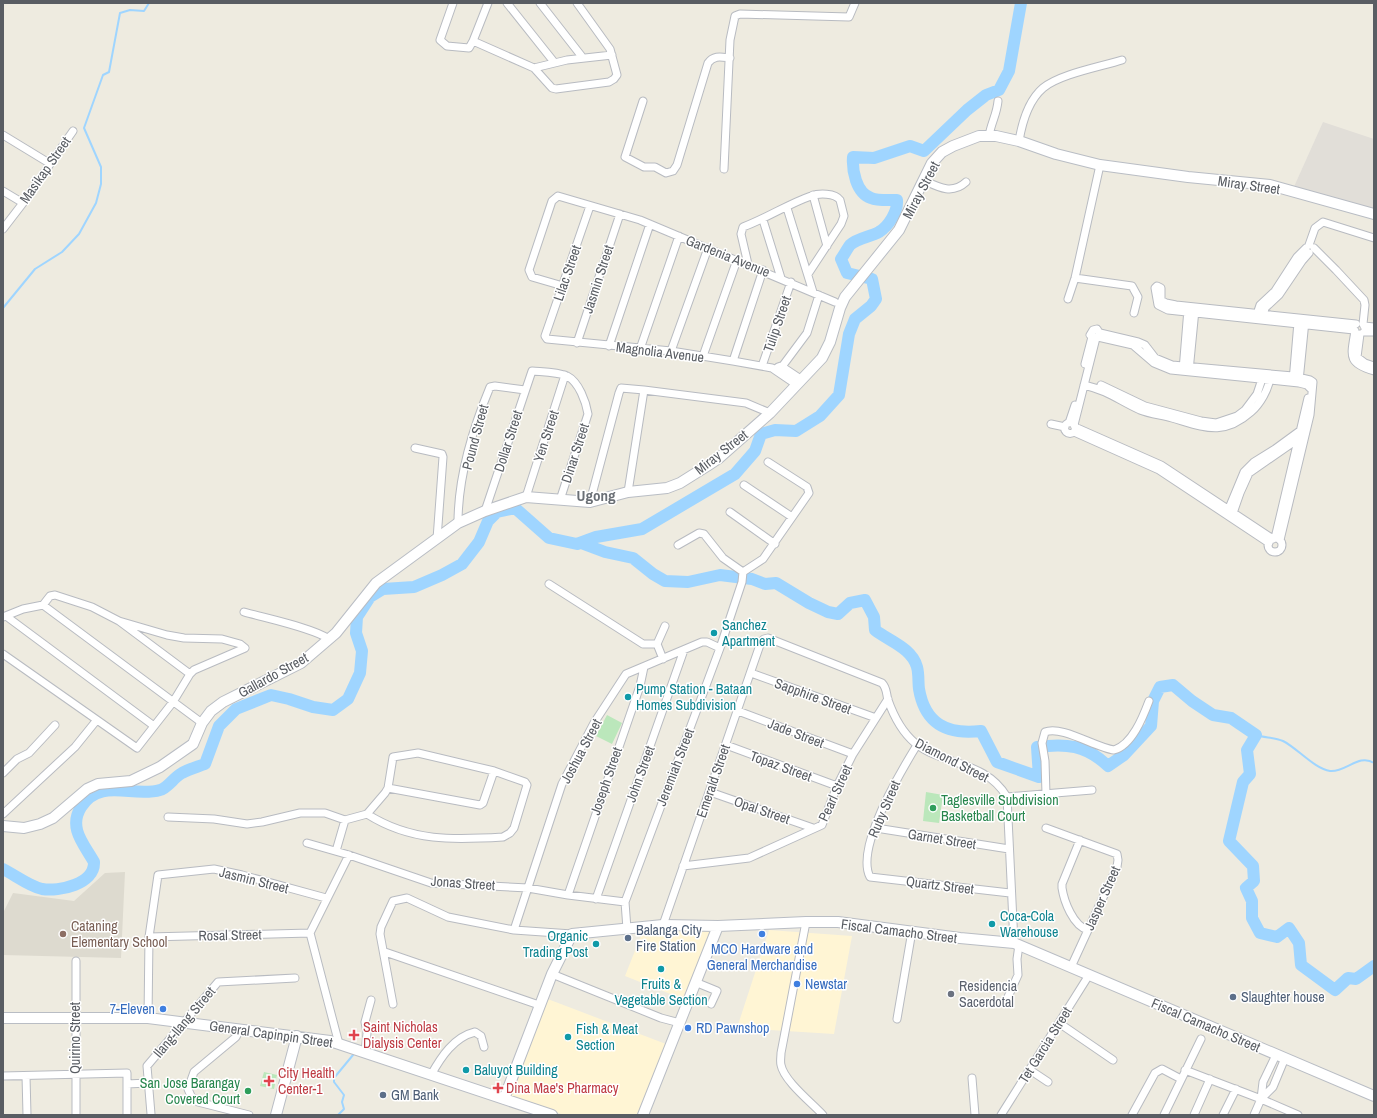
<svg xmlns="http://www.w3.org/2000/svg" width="1377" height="1118" viewBox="0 0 1377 1118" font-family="'Archivo Narrow',sans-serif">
  <rect width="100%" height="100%" fill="#eeebe0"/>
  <path fill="#fff5d4" d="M659,930L710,931L683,999L625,976L642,933Z
    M769,930L852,936L834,1034L737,1028Z
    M545,998L666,1044L641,1115H564L510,1096Z"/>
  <path fill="#e1ded8" d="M1323,122L1374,139V213L1293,189Z"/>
  <path fill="#dddacf" d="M125,872L121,958L3,955V913L13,893L74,901L105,873Z"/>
  <path fill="#bbe7bb" d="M607,715L622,723L612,744L596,736Z
    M926,792L943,795L939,823L923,821Z
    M264,1072L277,1075L274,1089L260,1086Z"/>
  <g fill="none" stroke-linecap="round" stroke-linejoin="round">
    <path stroke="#9fd5ff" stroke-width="2" d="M3,308L35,269L62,252L79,234L96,203L101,184V167L84,128L103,75L109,72L120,13L130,10L144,11L149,3
      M1256,735C1265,738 1274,737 1283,741C1297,748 1315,769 1330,771C1345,773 1359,753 1374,763
      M338,1115L344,1109L342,1102L344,1095L334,1082V1078L353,1055"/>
    <path stroke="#9fd5ff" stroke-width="12" d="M581,543L605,552L633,558L653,574L665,581L688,582L720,575L752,579L765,584L776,583L809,603L828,612L838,614L850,603L865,600L874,617L875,630C889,641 912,648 917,667C919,674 918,682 919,689C925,724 947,735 981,731L997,762L1039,777L1037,747C1066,743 1086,745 1108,766L1124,755L1151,726L1153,701L1160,687L1173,685L1192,701L1213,715L1231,718L1256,735L1247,750L1250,774L1243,782L1229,841L1253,866L1254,881L1246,888L1252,901V918L1260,933L1277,937L1289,928L1299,943L1301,965L1335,990L1348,978L1356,979L1374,966
      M3,869C15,875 29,886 42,889C59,892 95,884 94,862C84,844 68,828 81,807C100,777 133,798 160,790C168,788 174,777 182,773C189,769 197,767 205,764L219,726L236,709L271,695L289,699L313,707L333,710L348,699L360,673L362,651L356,633L357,617L370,597L383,589L414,587L442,575L462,564L479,542L488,521L497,512L515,508L549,538L577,544L596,537L642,529L735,474L755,451L761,434L775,430L796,431L820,416L839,395L849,334L855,319L871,306L876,299L872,279L847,273L841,259C844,255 847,249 850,245C858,238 870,237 879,232C889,226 898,211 897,200C889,200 878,201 871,198C856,193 852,170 853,157L874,158L910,146L924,151L967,110L986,95L999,90L1009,71L1021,3"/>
    <g stroke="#b8bbc1" stroke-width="9">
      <path id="street" d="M453,3L440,40L447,46L469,48L473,41L488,3
        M507,3L554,62
        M540,3L583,58
        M473,41L534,68L552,88L556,89L609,82L614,79L617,75L610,49L577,3
        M534,68L567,60L612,55
        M643,101L625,157L644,167H655L666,173L673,171L677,165L708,63C714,55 721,57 730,58
        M3,135L49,163
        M989,136C991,123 997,114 998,101
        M1019,141C1022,123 1029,100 1043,88C1060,74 1100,67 1122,60
        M724,169L730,40L735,16L740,14L849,17L855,3
        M923,180C938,187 952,195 966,182
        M3,191L23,203
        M813,195L827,246
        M590,206L545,336L547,339L671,351L733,361L772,368L797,385
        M787,208L813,292
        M763,220L781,278
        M3,229L23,203L73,131
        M1309,245L1315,228L1323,222L1374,238
        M1314,248L1336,270L1364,300L1365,305L1363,324
        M748,264L741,234L743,227C767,218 788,204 811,196C819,193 835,193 840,200L844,216L841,224L808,274
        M1075,278L1132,286L1138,297L1134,313
        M563,286L532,277L529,270L552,201L558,196L640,220L835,302
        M1068,299L1075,278L1100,165
        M1256,317L1260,305L1275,291L1297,257L1306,248
        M1263,317L1265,308L1279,295L1302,261L1309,253
        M1364,326L1374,327
        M1354,330L1168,310L1158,305L1155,288L1157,286L1161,288V300L1166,303L1176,305L1356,324
        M1355,331C1351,356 1347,363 1374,371
        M1364,332H1374
        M1100,333L1138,342L1145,345L1155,358L1172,365L1293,376L1310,380L1313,382L1310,415L1280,540
        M1360,334L1357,357L1365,363L1374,366
        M1098,337L1133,345L1154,363L1171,370L1299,383L1307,385L1310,388
        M577,343L620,214
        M609,346L650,224
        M640,349L679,236
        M671,351L708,248
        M703,356L737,260
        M733,361L763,270
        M1085,364L1092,337
        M762,366L791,282
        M778,367L781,366L802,380
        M1183,370L1188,309
        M1189,371L1195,310
        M778,372L807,333L819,295
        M1293,381L1298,322
        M1299,381L1305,321
        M1084,385C1109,391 1118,400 1140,410C1150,414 1161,415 1172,418C1204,427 1223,437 1251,412C1260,404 1269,389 1270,377
        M1101,385L1145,406L1201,421L1216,423L1237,416L1245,410L1257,394L1263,376
        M1064.5 428a5.5 5.5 0 1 1 11 0a5.5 5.5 0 1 1-11 0Z
        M1069,423L1075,405
        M1051,424L1065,427
        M1074,425L1096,338L1100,334L1097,329L1093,330L1090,335L1096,338
        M1075,427L1161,465L1273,539
        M1074,432L1159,470L1269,543
        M415,448L442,454L443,457L437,539
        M744,485L792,517
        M628,492L644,390L746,403L770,413
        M526,497L565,375
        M590,502L619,393L621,388L644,390
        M485,511L532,371C543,372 557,372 567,376C579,382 586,402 588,414L560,500
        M730,512L775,544
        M1227,513L1244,472L1254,462L1275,449L1301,430
        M1232,516L1240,493L1249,473L1298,439
        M458,523C458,479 473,428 490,387L495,386L525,390
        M1275,538L1308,398
        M1268 545a7 7 0 1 1 14 0a7 7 0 1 1-14 0Z
        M743,572L763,559L809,493L807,487L768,462
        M549,584L643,644H657
        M43,605L50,596L55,595L92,607L119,621L167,635L184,638L222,639L240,644L245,648L194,670L190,674
        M244,612C265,618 313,628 329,639
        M6,616L154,726
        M3,617L23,609L43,605L202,723
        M3,654L137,748L173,702L190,674L119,621
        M663,659L657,644L665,626
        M751,673L876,718
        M738,711L853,754
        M726,745L837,786
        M917,745C901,771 855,848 870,877L1010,893
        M3,773L17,759L29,753L55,725
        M388,788L480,805L483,803L494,771
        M710,792L813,828
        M1046,794L1045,761L1042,743L1045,732C1062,725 1096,748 1114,750C1132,745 1143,717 1149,701
        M1007,797L1092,790
        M3,814L75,747L96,721
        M168,817L214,819L247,824L262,822L300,813H325L345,820L367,814L385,793L388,788L393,757L418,753L494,771L525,782L527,785L514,828L510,833L503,837C454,840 411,842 367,814
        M876,828L1009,849
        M1046,828L1117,854L1118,860L1117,867L1071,967
        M1080,840L1062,884V888C1064,901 1073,926 1088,930
        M307,843L349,855L431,883L528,888L568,895L625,902
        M336,851L345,820
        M683,866L749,858L822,825L837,786L853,754L888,699
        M568,895L640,686L644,667
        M596,899L684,650
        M806,922L781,1053C781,1057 780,1061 781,1065C784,1081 812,1103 823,1115
        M663,925L761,642L764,639L768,638L882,683C887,688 886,693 888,700C894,717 902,732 915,743C943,766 985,760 1007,797L1014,943
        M627,929L625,902L720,648L742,582L743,572L723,558L704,534L699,533L678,545
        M514,930L562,784L594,723L624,677L626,674L702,642H707L720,648
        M149,937L310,933
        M385,952L539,1005
        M552,974L661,1018L680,1023
        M695,982L717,991L711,1004
        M1007,999L1018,975L1017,959L1019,945
        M393,1004L380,934L381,927L393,901L407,898L448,917L514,930L572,934
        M148,1018L149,937L158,875L214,869L242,875L326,898
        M897,1019L912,931
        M1059,1023L1113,1060
        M240,1029L236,1037L194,1072L188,1089L191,1096L198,1102L249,1115
        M339,1044L310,933L349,855
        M365,1053L367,1033L365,1022L371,1000
        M1030,1070L1048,1082
        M1185,1070L1261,1099L1298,1115
        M431,1075C441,1057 454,1037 475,1032L481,1036L484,1047
        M3,1076L127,1073V1115
        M26,1076L27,1115
        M972,1078L975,1115
        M127,1084L148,1083
        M1261,1099L1273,1087L1285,1058
        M151,1114L147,1066L218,982L295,978
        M76,1115V961
        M1001,1115L1089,975
        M1132,1115L1155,1073L1162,1069L1181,1079
        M1164,1115L1201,1039
        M1194,1115L1210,1079
        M1223,1115L1236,1089
        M1254,1115L1261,1099L1263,1082L1276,1055"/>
    </g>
    <g stroke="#b9bdc4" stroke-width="12">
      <path id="secondary" d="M3,826L24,828L40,824L53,818L87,789L98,784L131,781L160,767L193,744L202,723L211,711L223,702L301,663L336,633L376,583L458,523L485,511L526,497L590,502L628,492L667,488L680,483L707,466L719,458L770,413L822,358L830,342L840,308L845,297L899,230L932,163L942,152L953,146L979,136H996L1019,141L1056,154L1100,165L1188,177L1270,185L1374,214
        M3,1018H148L330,1041L552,1115
        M504,1099L552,974L572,934L663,925L718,926L806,922H838L960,938L1014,943L1374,1096
        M276,1115L297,1036
        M643,1115L718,926"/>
    </g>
    <use href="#street" stroke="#fff" stroke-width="7"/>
    <use href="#secondary" stroke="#fff" stroke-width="10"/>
  </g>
  <g fill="#0f9aa8" stroke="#fff" stroke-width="1.5">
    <circle cx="714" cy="633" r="4"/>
    <circle cx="628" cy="697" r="4"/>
    <circle cx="992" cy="924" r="4"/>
    <circle cx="596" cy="944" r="4"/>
    <circle cx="661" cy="969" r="4"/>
    <circle cx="568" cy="1037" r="4"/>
    <circle cx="466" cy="1070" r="4"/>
  </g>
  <g fill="#2e9e5b" stroke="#fff" stroke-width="1.5">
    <circle cx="933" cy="808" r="4"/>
    <circle cx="248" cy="1091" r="4"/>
  </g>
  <circle fill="#8d6e63" stroke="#fff" stroke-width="1.5" cx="63" cy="934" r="4"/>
  <g fill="#3f7fe0" stroke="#fff" stroke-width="1.5">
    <circle cx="762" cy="934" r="4"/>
    <circle cx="797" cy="984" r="4"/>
    <circle cx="163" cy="1009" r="4"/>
    <circle cx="688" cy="1028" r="4"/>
  </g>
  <g fill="#5c6f8a" stroke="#fff" stroke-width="1.5">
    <circle cx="628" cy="938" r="4"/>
    <circle cx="1233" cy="997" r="4"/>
    <circle cx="383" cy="1095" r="4"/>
  </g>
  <circle fill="#6b7280" stroke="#fff" stroke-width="1.5" cx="951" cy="994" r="4"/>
  <g fill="#e0444e" stroke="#fff" stroke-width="1.5">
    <path d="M352 1029h4v4h4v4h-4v4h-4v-4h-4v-4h4z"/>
    <path d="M267 1075h4v4h4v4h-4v4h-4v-4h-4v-4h4z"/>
    <path d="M496 1082h4v4h4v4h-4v4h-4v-4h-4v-4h4z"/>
  </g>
  <g text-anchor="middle" stroke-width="3" stroke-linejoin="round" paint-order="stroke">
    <g font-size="14" fill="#595d63" stroke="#fff">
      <text transform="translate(45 170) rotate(-55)" y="5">Masikap Street</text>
      <text transform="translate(1249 185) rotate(8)" y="5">Miray Street</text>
      <text transform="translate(921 190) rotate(-62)" y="5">Miray Street</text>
      <text transform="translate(728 256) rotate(22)" y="5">Gardenia Avenue</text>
      <text transform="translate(567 273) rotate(-71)" y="5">Lilac Street</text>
      <text transform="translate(598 279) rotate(-72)" y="5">Jasmin Street</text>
      <text transform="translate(777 324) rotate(-71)" y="5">Tulip Street</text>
      <text transform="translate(660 352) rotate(7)" y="5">Magnolia Avenue</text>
      <text transform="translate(546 436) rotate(-72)" y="5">Yen Street</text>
      <text transform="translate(475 437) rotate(-75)" y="5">Pound Street</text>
      <text transform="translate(508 441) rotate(-72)" y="5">Dollar Street</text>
      <text transform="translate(721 452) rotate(-38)" y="5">Miray Street</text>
      <text transform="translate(575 453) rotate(-72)" y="5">Dinar Street</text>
      <text transform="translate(273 675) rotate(-29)" y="5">Gallardo Street</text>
      <text transform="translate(813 696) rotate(20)" y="5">Sapphire Street</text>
      <text transform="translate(796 733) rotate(21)" y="5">Jade Street</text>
      <text transform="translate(581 751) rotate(-62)" y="5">Joshua Street</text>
      <text transform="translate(952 760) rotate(27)" y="5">Diamond Street</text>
      <text transform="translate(781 766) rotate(20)" y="5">Topaz Street</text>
      <text transform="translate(675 767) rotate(-69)" y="5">Jeremiah Street</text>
      <text transform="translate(640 774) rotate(-70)" y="5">John Street</text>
      <text transform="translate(606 781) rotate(-71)" y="5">Joseph Street</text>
      <text transform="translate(713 781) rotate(-71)" y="5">Emerald Street</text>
      <text transform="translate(835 793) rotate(-65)" y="5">Pearl Street</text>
      <text transform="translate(884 809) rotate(-67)" y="5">Ruby Street</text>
      <text transform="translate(762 810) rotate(19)" y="5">Opal Street</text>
      <text transform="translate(942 839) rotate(9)" y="5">Garnet Street</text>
      <text transform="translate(254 880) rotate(14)" y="5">Jasmin Street</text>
      <text transform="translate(463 883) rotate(4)" y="5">Jonas Street</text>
      <text transform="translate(940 885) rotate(7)" y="5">Quartz Street</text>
      <text transform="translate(1102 898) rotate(-66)" y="5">Jasper Street</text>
      <text transform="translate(899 931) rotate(7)" y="5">Fiscal Camacho Street</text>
      <text transform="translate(230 935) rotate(-1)" y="5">Rosal Street</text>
      <text transform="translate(184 1022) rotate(-50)" y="5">Ilang-Ilang Street</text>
      <text transform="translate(1206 1025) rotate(23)" y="5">Fiscal Camacho Street</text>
      <text transform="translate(271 1034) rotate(8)" y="5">General Capinpin Street</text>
      <text transform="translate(75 1038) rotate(-90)" y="5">Quirino Street</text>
      <text transform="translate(1045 1045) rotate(-58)" y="5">Tet Garcia Street</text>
    </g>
    <g font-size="14" fill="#0d838f" stroke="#fff" text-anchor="start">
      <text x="722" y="630">Sanchez<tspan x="722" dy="16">Apartment</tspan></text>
      <text x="636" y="694">Pump Station - Bataan<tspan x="636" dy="16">Homes Subdivision</tspan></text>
      <text x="1000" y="921">Coca-Cola<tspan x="1000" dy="16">Warehouse</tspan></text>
      <text x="588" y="941" text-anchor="end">Organic<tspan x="588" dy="16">Trading Post</tspan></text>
      <text x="661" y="989" text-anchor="middle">Fruits &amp;<tspan x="661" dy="16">Vegetable Section</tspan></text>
      <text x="576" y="1034">Fish &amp; Meat<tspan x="576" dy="16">Section</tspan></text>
      <text x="474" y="1075">Baluyot Building</text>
    </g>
    <g font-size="14" fill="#27864d" stroke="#fff" text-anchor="start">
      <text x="941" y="805">Taglesville Subdivision<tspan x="941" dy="16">Basketball Court</tspan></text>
      <text x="240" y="1088" text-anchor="end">San Jose Barangay<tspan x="240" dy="16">Covered Court</tspan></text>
    </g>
    <g font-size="14" fill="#785e54" stroke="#fff" text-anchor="start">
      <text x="71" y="931">Cataning<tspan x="71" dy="16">Elementary School</tspan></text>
    </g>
    <g font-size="14" fill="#4e5e75" stroke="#fff" text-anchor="start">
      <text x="636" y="935">Balanga City<tspan x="636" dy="16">Fire Station</tspan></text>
      <text x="1241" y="1002">Slaughter house</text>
      <text x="391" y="1100">GM Bank</text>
    </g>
    <g font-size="14" fill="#366cbe" stroke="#fff" text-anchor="start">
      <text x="762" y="954" text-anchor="middle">MCO Hardware and<tspan x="762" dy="16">General Merchandise</tspan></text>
      <text x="805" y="989">Newstar</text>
      <text x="155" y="1014" text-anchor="end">7-Eleven</text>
      <text x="696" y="1033">RD Pawnshop</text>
    </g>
    <g font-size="14" fill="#5b616d" stroke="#fff" text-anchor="start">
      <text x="959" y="991">Residencia<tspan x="959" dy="16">Sacerdotal</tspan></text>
    </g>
    <g font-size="14" fill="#be3a42" stroke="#fff" text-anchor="start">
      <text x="363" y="1032">Saint Nicholas<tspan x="363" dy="16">Dialysis Center</tspan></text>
      <text x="278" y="1078">City Health<tspan x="278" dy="16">Center-1</tspan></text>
      <text x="506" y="1093">Dina Mae's Pharmacy</text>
    </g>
    <g font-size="15" font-weight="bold" fill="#6a6f75" stroke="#fff">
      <text x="596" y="501">Ugong</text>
    </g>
  </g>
  <rect width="1377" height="1118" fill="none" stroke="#595d63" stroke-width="8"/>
</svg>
